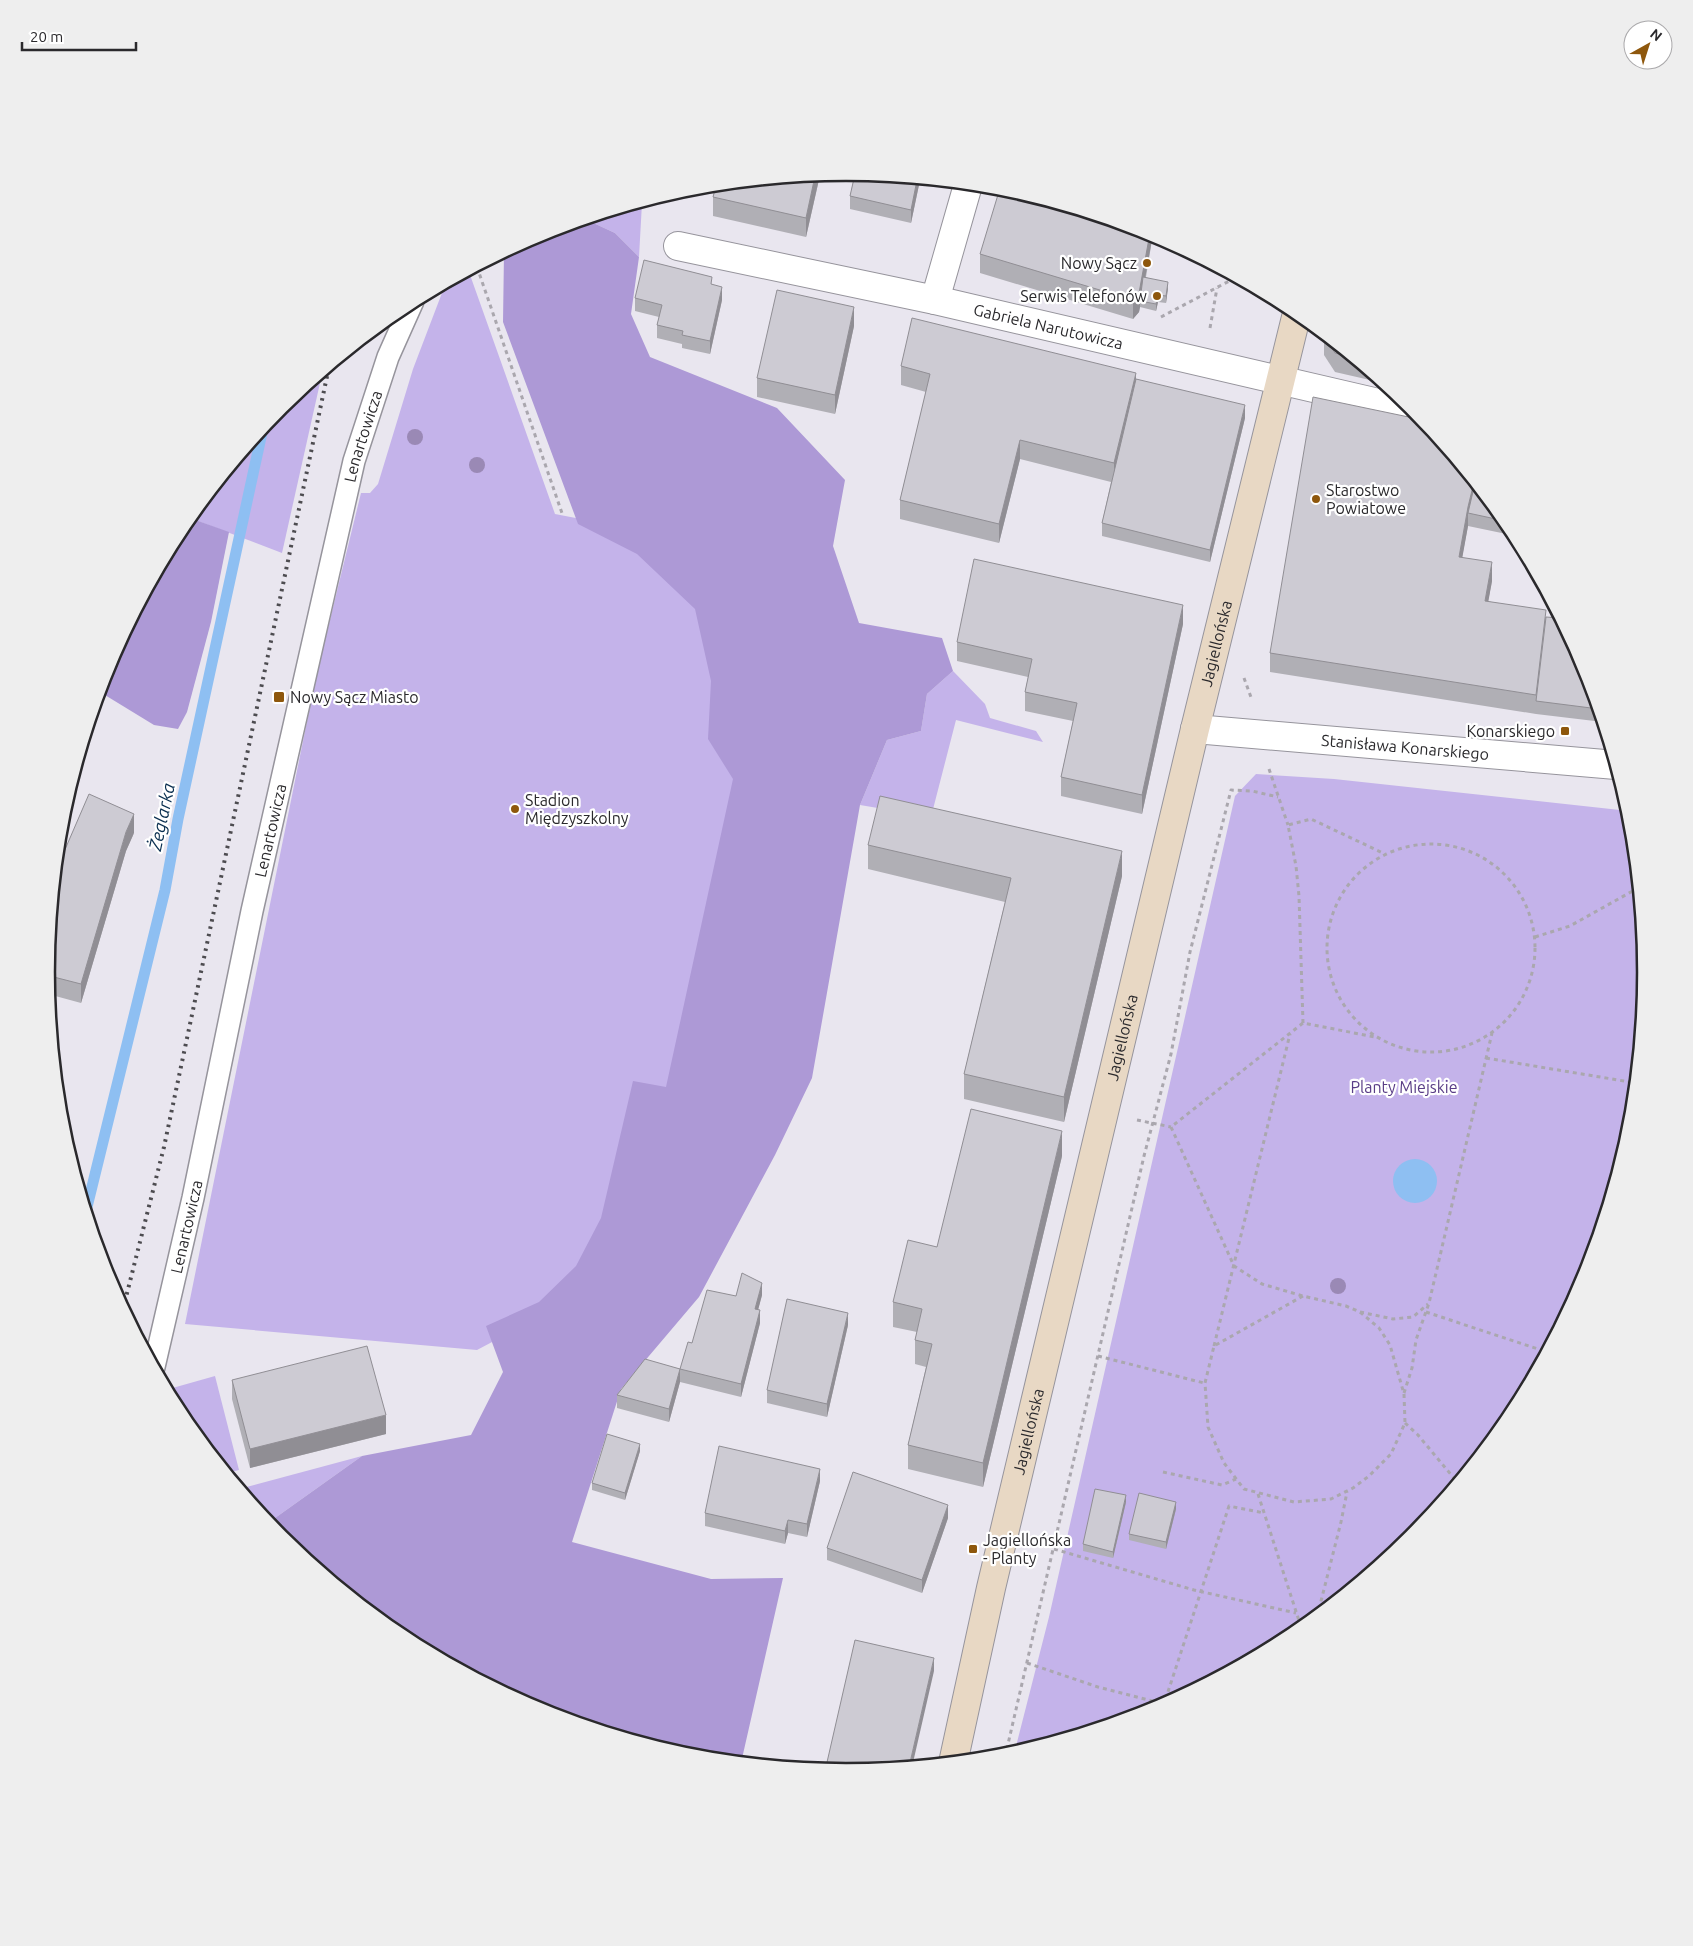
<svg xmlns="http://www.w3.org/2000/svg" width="1693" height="1946" font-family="Ubuntu,sans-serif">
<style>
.green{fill:#c4b3ea}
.forest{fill:#ad99d6}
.water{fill:#8ebff2}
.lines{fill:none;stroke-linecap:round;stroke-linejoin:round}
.stream{stroke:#8ebff2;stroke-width:11}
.lane-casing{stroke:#96949c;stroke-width:24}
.street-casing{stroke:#96949c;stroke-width:30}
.secondary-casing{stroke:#96949c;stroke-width:30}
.path{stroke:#aaa7ae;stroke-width:3;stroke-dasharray:4 4;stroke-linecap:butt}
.lane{stroke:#fff;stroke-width:21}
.street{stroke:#fff;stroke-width:28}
.secondary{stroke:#e8d8c4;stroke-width:28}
.rail{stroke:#4d4c50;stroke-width:4;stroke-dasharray:2.5 5;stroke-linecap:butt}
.tree{fill:#9a89b5}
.wall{fill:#b0afb5}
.shaded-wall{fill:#908e94}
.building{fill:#cdcbd3;stroke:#908e94}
.poi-dot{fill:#8e570c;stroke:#fff;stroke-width:2}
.labels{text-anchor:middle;stroke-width:4.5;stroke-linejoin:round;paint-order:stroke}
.poi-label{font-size:16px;fill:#2a292c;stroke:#fff;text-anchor:start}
.street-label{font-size:16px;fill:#2a292c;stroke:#fff}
.park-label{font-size:16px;fill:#593d86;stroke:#fff}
.water-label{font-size:18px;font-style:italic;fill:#092e4f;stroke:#fff}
.rim{fill:none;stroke:#2a292c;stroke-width:2.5}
</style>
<rect width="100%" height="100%" fill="#e9e6ef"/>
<g class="green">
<path d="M642,203L639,257L615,233L587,220Z"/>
<path d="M469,272L555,514L638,530L774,652L688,1094L565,1303L477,1350L185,1324L316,677L361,493H370L378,484L413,369L445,285Z"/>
<path d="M322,374L282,553L190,518L281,407Z"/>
<path d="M953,671L985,704L990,718L1036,731L1043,742L956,720L931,817L860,805L887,740L921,731L927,694Z"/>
<path d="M1256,774L1334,779L1629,811L1647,973L1631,1129L1586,1280L1512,1418L1412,1539L1291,1639L1152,1712L1014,1754L1049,1617L1235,796Z"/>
<path d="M215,1376L239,1470L227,1473C214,1458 166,1406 169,1389Z"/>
<path d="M362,1456L268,1523L239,1489Z"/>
</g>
<g class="forest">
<path d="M587,220L615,233L639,257L631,314L650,357L777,408L845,480L833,546L859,623L942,638L953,671L927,694L921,731L887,740L860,805L812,1078L775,1155L699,1297L621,1389L572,1542L711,1579L783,1578L741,1763L690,1758L540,1712L402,1638L280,1539L268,1523L362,1456L471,1435L503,1372L486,1326L539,1302L576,1266L601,1218L633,1081L666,1087L733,779L708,739L711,681L695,609L637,554L578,524L503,322L504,253L541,234Z"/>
<path d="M190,518L229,532L211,622L187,712L178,729L154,725L100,692L107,666L181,528Z"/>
</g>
<circle class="water" cx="1415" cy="1181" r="22"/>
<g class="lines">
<path class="stream" d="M86,1211L165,890L178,819L263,428"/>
<defs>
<g id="lane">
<path id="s1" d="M154,1367L193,1198L252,911L354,461L388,357L413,301"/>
</g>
<g id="street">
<path id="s2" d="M678,246L935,300L1417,412"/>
<path d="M935,300L968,185"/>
<path id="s3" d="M1195,729L1616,765"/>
</g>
<g id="secondary">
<path id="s4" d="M953,1763L991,1588L1195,729L1297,313"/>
</g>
</defs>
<use href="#lane" class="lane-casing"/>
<use href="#street" class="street-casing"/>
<use href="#secondary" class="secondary-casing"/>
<g class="path">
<path d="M477,267L563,516"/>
<path d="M1161,317L1235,278"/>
<path d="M1210,328L1217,288"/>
<path d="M1244,678L1252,700"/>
<path d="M1269,769L1288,825"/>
<circle cx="1431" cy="948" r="104"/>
<path d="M1535,937L1570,926L1638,888"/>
<path d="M1303,1023L1299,896L1296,866L1288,825L1311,819L1385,854"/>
<path d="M1486,1058L1636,1083"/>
<path d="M1629,1081L1634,1105"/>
<path d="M1137,1120L1171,1127"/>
<path d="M1303,1296L1214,1346L1205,1383L1208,1427L1224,1463L1244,1489L1294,1502L1331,1499L1353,1488L1369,1476L1391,1454L1405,1423L1404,1394L1390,1345L1379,1328L1360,1312L1346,1306L1303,1296L1262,1284L1234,1266L1171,1127L1303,1023L1375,1037"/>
<path d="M1360,1312L1393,1319L1413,1317L1428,1304"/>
<path d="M1426,1312L1547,1352"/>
<path d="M1214,1346L1290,1034"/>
<path d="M1098,1356L1204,1383"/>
<path d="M1404,1393L1412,1368L1416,1340L1429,1303L1492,1033"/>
<path d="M1405,1423L1418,1435L1458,1483"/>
<path d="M1163,1472L1222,1485L1236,1479"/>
<path d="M1258,1494L1302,1630"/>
<path d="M1054,1549L1194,1590L1296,1613"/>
<path d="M1317,1617L1341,1522L1347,1492"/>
<path d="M1027,1663L1098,1687L1164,1704L1170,1703"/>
<path d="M1163,1707L1229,1506L1264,1513"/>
<path d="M1005,1757L1144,1156L1171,1054L1190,952L1231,790L1252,791L1278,797"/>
</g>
<use href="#lane" class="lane"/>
<use href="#street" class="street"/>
<use href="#secondary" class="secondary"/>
<path class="rail" d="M123,1309L164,1147L329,367"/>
</g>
<g class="tree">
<circle cx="415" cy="437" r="8"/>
<circle cx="477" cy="465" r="8"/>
<circle cx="1338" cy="1286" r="8"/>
</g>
<g class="wall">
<path d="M847,173L920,180L911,223L850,209V196L854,178L835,174Z"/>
<path d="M820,175L806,237L713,216V197L716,186Z"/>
<path d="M1153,234L1146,277L1168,288L1166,303L1158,302L1156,311L1140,307L1139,312L1133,319L980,273V254Z"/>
<path d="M712,285L722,300L710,354L682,348V344L657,338V325L659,317L635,311V298Z"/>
<path d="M854,326L835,414L757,397V378Z"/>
<path d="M1324,335L1383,383L1335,372L1324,355Z"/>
<path d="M901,366L1136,379L1245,418L1210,562L1102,536V523L1111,482L1020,459L999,543L900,519V500L926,392L901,385Z"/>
<path d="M1423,420L1512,529L1516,536L1468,526L1462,557L1492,581L1488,601L1546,617L1586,667L1603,722L1536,714L1270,672V653Z"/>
<path d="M1183,624L1142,814L1061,796V777L1073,721L1025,711V692L1028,677L957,661V642Z"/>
<path d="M134,833L126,851L81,1003L48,994L46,973Z"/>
<path d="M868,845L1122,876L1064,1122L964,1099V1074L1005,902L868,869Z"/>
<path d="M1062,1156L983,1487L908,1469V1445L926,1367L915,1364V1340L917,1332L893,1327V1302L937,1247Z"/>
<path d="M762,1295L758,1309L760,1323L741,1397L680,1382L669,1422L617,1408V1395L680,1369L692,1343L736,1296Z"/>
<path d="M848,1325L827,1417L767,1403V1390Z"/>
<path d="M232,1380L386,1434L250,1468L232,1399Z"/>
<path d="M640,1451L625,1500L592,1490V1483Z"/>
<path d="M820,1481L807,1537L788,1533L785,1544L705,1526V1513Z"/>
<path d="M1126,1502L1113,1558L1083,1551V1544Z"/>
<path d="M1176,1509L1166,1549L1129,1540V1534Z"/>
<path d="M948,1518L922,1593L827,1560V1548Z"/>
</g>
<g class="shaded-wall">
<path d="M820,175L806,237V218L815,176Z"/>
<path d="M917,180H920L911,223V210Z"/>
<path d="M1150,233L1153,234L1141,301H1140V307L1139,312L1133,319V300Z"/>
<path d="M1168,282V288L1166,303V296Z"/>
<path d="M722,287V300L710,354V341Z"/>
<path d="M1158,295V302L1156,311V304Z"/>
<path d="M854,307V326L835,414V395Z"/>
<path d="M1136,373V392L1114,482V463Z"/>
<path d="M1245,405V418L1210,562V550Z"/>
<path d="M1020,440V459L999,543V524Z"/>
<path d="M1474,482L1477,486L1468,513V526L1459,576V557L1468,507Z"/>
<path d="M1492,562V581L1485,620V601Z"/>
<path d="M1183,605V624L1142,814V795Z"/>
<path d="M134,814V833L126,851L81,1003V984L126,832Z"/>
<path d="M1122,851V876L1064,1122V1097Z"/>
<path d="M1062,1131V1156L983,1487V1463Z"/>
<path d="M762,1283V1295L755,1322V1309Z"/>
<path d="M760,1310V1323L741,1397V1384Z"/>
<path d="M848,1313V1325L827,1417V1404Z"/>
<path d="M680,1369V1382L669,1422V1409Z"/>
<path d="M386,1415V1434L250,1468V1449Z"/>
<path d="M640,1444V1451L625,1500V1493Z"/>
<path d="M820,1469V1481L807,1537V1524Z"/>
<path d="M1126,1495V1502L1113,1558V1552Z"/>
<path d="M1176,1502V1509L1166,1549V1542Z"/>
<path d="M948,1505V1518L922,1593V1580Z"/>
<path d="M788,1520V1533L785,1544V1531Z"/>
<path d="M934,1658V1671L912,1767H909Z"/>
</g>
<g class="building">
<path d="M855,174L917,180L911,210L850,196Z"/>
<path d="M815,176L806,218L713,197L716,186Z"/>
<path d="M1000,188L1150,233L1139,293L1133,300L980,254Z"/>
<path d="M644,260L712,277L711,284L722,287L710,341L682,335L683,331L657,325L662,305L635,298Z"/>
<path d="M1143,277L1168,282L1166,296L1158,295L1156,304L1140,301Z"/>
<path d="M777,290L854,307L835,395L757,378Z"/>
<path d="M912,318L1136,373L1114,463L1020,440L999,524L900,500L930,374L901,366Z"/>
<path d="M1324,335L1351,357L1335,353L1324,336Z"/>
<path d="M1136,379L1245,405L1210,550L1102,523Z"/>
<path d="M1313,397L1423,420L1474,482L1468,507L1459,557L1492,562L1485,601L1546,610L1536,695L1270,653Z"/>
<path d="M1475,483L1505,521L1468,513Z"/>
<path d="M974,559L1183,605L1142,795L1061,777L1077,703L1025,692L1032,659L957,642Z"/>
<path d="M1546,617L1560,618L1586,667L1599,709L1536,701Z"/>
<path d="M89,794L134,814L126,832L81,984L46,975V973L57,868Z"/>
<path d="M880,796L1122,851L1064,1097L964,1074L1011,878L868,845Z"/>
<path d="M971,1109L1062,1131L983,1463L908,1445L932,1344L915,1340L922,1309L893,1302L908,1240L937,1247Z"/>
<path d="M742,1273L762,1283L755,1309L760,1310L741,1384L680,1369L669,1409L617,1395L645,1359L680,1369L688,1342L692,1343L707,1290L736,1296Z"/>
<path d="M787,1299L848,1313L827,1404L767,1390Z"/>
<path d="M367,1346L386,1415L250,1449L232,1380Z"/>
<path d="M607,1434L640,1444L625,1493L592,1483Z"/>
<path d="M719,1446L820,1469L807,1524L788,1520L785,1531L705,1513Z"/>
<path d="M853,1472L948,1505L922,1580L827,1548Z"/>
<path d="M1095,1489L1126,1495L1113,1552L1083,1544Z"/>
<path d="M1139,1493L1176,1502L1166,1542L1129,1534Z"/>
<path d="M855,1640L934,1658L909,1767L846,1773L825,1771Z"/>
</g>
<g class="poi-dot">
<circle cx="1147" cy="263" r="5"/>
<circle cx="1157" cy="296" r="5"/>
<circle cx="1316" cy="499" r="5"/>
<rect x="273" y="691" width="12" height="12" rx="2.5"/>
<rect x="1560" y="726" width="10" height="10" rx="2.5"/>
<circle cx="515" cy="809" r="5"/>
<rect x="968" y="1544" width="10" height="10" rx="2.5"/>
</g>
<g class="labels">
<g class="poi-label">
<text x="1137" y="269" text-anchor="end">Nowy Sącz</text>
<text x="1147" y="302" text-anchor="end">Serwis Telefonów</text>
<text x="1326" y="496">Starostwo<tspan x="1326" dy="18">Powiatowe</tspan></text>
<text x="290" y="703">Nowy Sącz Miasto</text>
<text x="1555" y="737" text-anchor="end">Konarskiego</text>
<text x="525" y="806">Stadion<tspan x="525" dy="18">Międzyszkolny</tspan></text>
<text x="983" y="1546">Jagiellońska<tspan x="983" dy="18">- Planty</tspan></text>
</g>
<g class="street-label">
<text dy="6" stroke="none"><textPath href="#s2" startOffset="379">Gabriela Narutowicza</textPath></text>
<text dy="6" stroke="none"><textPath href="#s1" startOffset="954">Lenartowicza</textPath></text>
<text dy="6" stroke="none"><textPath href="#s4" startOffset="1150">Jagiellońska</textPath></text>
<text dy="6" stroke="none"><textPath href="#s3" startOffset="211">Stanisława Konarskiego</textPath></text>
<text dy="6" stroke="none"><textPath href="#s1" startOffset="549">Lenartowicza</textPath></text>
<text dy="6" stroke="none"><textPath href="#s4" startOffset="745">Jagiellońska</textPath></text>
<text dy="6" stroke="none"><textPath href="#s1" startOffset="144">Lenartowicza</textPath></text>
<text dy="6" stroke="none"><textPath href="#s4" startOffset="340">Jagiellońska</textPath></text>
</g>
<g class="park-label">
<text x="1404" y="1093">Planty Miejskie</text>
</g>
<g class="water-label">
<text transform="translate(162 817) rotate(-78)" y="6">Żeglarka</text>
</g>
</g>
<path d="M0 0H1693V1946H0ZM55 972a791 791 0 1 1 1582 0a791 791 0 1 1-1582 0Z" fill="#eee" fill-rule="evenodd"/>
<path class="rim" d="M55 972a791 791 0 1 1 1582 0a791 791 0 1 1-1582 0Z"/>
<g transform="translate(1648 45) rotate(39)"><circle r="24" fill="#ffffff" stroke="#aaa9ab"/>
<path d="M0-4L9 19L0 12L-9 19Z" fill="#8e570c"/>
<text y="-8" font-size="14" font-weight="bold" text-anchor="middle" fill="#2a292c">N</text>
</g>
<path d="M22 42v8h114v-8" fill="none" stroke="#2a292c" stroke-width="2.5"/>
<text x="30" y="42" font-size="15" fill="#2a292c" stroke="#ffffff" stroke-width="4" paint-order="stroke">20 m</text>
</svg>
